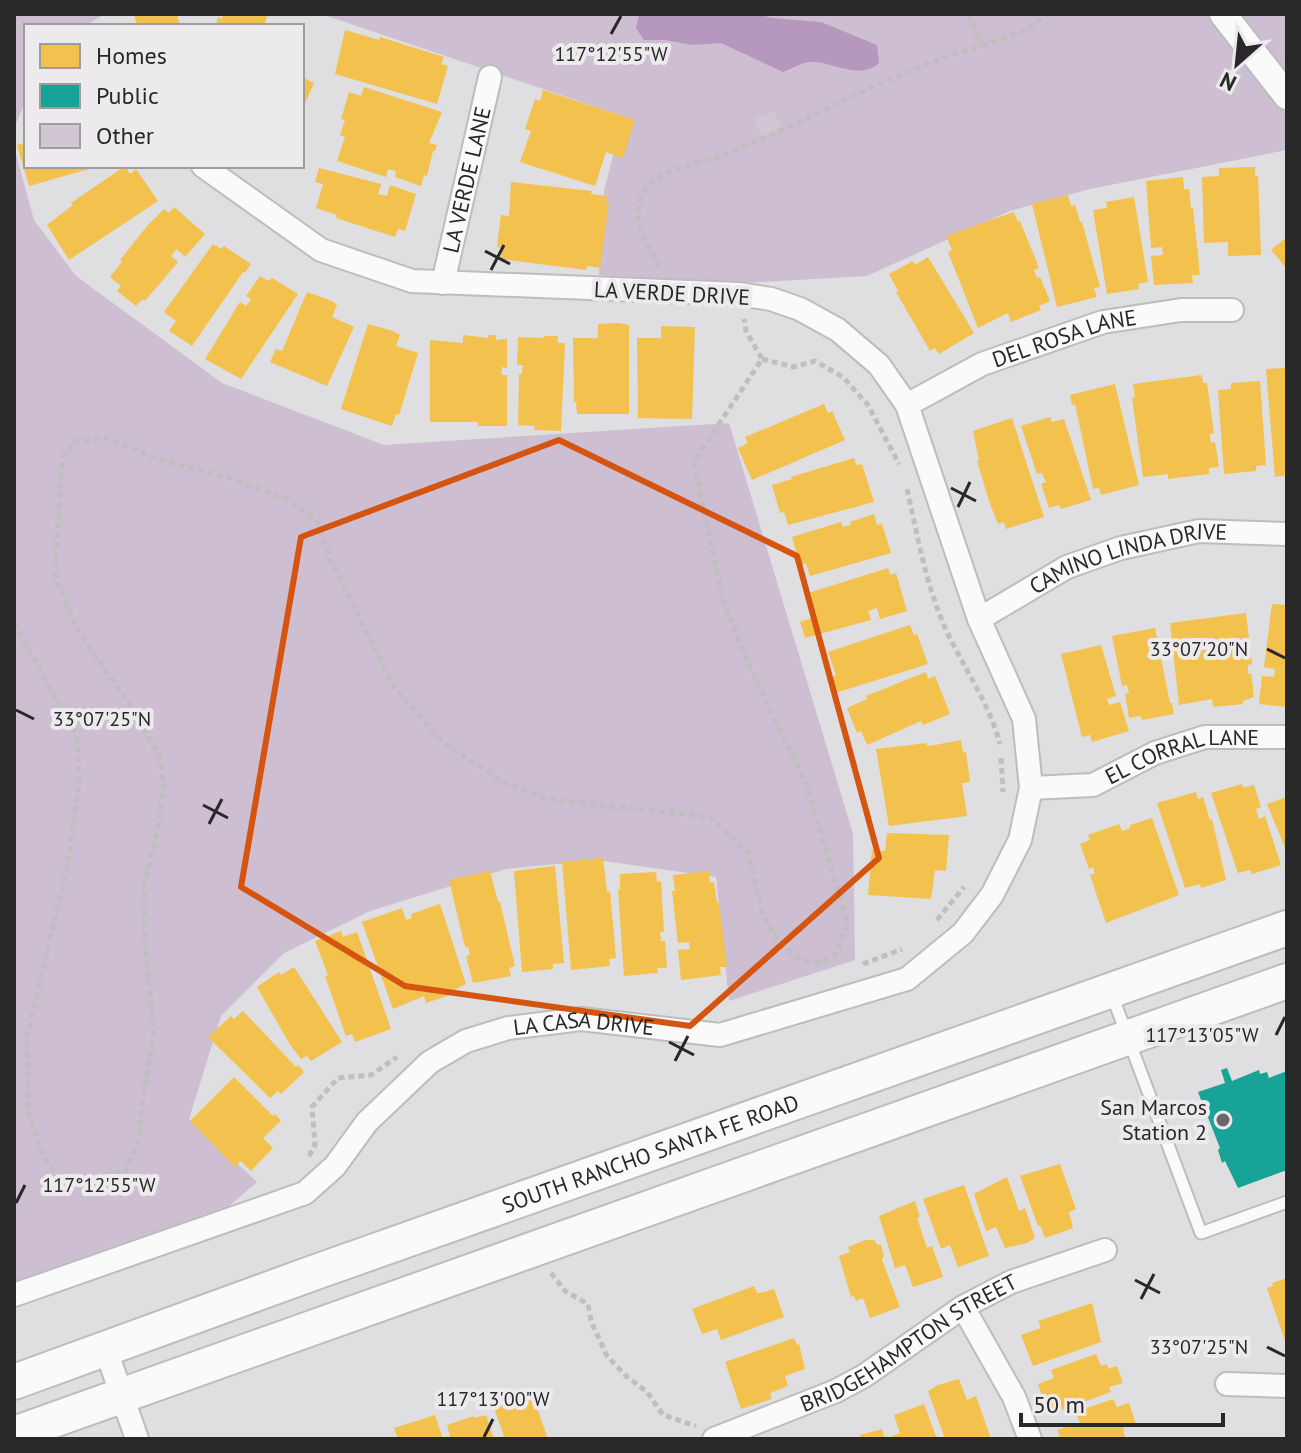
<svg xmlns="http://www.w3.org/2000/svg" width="1301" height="1453" font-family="'PT Sans',sans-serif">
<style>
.green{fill:#cdbed2}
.water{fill:#b697be}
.homes{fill:#f2c14e}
.public{fill:#17a398}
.building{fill:#d0c7d3}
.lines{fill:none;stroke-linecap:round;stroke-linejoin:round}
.service-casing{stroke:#bdbcbe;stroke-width:15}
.minor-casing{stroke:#bdbcbe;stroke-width:26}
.tertiary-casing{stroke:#bdbcbe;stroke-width:30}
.primary-casing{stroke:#bdbcbe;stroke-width:38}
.path{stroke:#c0bfc0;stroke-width:5;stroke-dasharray:6 4;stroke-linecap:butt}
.service{stroke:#fafafa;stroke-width:11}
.minor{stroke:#fafafa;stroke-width:22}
.tertiary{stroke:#fafafa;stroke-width:26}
.primary{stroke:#fafafa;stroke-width:34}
.marked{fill:none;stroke:#d5540f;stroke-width:6;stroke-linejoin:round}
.ticks{fill:none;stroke:#292829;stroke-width:3}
.poi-dot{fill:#696869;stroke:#edeaee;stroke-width:3}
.labels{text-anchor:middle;stroke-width:8;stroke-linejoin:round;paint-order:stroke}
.street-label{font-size:22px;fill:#292829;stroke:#edeaee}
.poi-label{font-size:22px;fill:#292829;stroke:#edeaee;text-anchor:end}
.ticks-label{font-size:20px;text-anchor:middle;fill:#292829;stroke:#edeaee;stroke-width:8;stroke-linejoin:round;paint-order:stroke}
</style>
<rect width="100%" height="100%" fill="#dfdee0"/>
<g class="green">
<path d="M14,14H105L84,26H26V100L14,128Z"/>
<path d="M321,14H1287V150L1090,189L1010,211L867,276L689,286L599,275L604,191L623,116Z"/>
<path d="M14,147L34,220L76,276L222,383L384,445L729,423L853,834L855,960L729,1001L716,877L597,860L506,869L370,911L284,953L221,1016L189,1119L257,1182L221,1213L14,1285Z"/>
</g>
<path class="water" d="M639,14H757L772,18L821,22L877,45L879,63C860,80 835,63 814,62C803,61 793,68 783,72L721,43L692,45L665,40H644L636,28Z"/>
<g class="homes">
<path d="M134,14H177L180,26H137Z"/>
<path d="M223,14H268L264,26H216L218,17L222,19Z"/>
<path d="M345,30L379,40L380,37L444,57L441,64L448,66L437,104L335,74Z"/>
<path d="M302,77L314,83L302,110Z"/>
<path d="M364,87L442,112L429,143L437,145L435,151H433L427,176L424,175L421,186L395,177L396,171L388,169L386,177L337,161L345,137L340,135L345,120L341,119L349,92L361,96Z"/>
<path d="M543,90L635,120L623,158L606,152L595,186L520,162L531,131L525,129L535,99L540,101Z"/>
<path d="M26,143V166L96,167L29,186L17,145Z"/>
<path d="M125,166L130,174L136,169L158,201L69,260L47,225L73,205L71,203Z"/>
<path d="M1255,167V176H1258L1261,255L1228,256V242L1204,243L1202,177L1219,176V168Z"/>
<path d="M319,168L381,184L378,194L387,196L390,185L416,194L405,231L398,229L395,237L336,218L337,215L316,208L323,184L315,182Z"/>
<path d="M1183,177L1184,189H1189L1191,208H1193L1200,275H1192L1193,283L1154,285L1151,256L1163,255L1162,247L1151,248L1146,181Z"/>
<path d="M511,182L592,191L591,194L607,196L606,203H609L600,268L587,266L586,270L501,259L502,248L497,247L501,215L509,216Z"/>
<path d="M1068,195L1071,206L1075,205L1080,222H1082L1100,287L1094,288L1097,297L1057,307L1032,204Z"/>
<path d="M1134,197L1148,282L1138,284L1139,289L1107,294L1093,210L1107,208L1106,202Z"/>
<path d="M174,207L205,234L185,257L177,249L171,256L178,262L145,301L143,299L136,306L117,291L121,286L110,277L122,262L120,260L148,225L164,209L169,213Z"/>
<path d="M1014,212L1018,222L1020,221L1039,268L1034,270L1037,278L1040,277L1050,301L1039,306L1041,310L1011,322L1008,313L978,328L948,252L952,250L946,236Z"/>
<path d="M1287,237V269L1271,250Z"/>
<path d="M213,244L221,249L224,246L251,264L245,273L243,272L192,346L169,331L176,321L164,312Z"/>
<path d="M928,257L974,333L939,354L935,348L930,351L896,292L898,291L889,274L913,261L915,265Z"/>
<path d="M260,276L269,281L272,278L298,294L241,379L205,359L240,302L246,306L251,299L246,296Z"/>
<path d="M307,292L332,301L337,305L332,317L354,327L327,386L270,362L276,349L282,351Z"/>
<path d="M618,323L629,325V414H577L576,402H574L573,338H598V324Z"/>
<path d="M368,324L393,331L400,335L396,346L418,353L399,415L396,414L392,426L341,409Z"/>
<path d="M661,326L695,327L692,419L638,418L637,338H661Z"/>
<path d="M463,335L488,338L489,335H496V340L507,339V368L502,367V375H507V426H478V422H430V340L463,343Z"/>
<path d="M544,336H558V343H565L561,431L534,430L535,426L518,425L519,374H522L523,365H517L518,337L544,338Z"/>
<path d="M1285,368L1287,475L1275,477L1266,369Z"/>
<path d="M1202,375L1203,383H1207L1214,433L1210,434L1211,443L1215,442L1219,467L1209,468V474L1168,479V474L1143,477L1132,398L1135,397L1133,384Z"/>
<path d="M1260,381L1266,465L1256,466V471L1224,474L1218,390L1231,389V383Z"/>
<path d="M1115,384L1139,485L1101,495L1099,488L1093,489L1075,404L1072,405L1070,395Z"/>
<path d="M824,404L828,413L832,411L845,440L752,480L738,448L748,443L745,437Z"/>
<path d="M1050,417L1052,422L1064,419L1091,500L1061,509L1059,505L1049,508L1041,484L1046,482L1042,473L1037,474L1021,426Z"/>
<path d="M1012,418L1044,517L1006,529L1004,522L998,524L990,504L977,461L979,460L973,431Z"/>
<path d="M854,458L856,465L862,464L874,502L788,525L784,512L780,513L772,485L792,479L791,477Z"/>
<path d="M874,514L877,525L882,524L891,553L810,576L806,563L800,565L792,537L841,522L843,527L851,525L850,522Z"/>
<path d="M888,568L890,575L896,573L907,611L880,619L877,608L868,611L871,620L805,638L800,622L812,618L805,594Z"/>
<path d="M1272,604L1287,605V707L1259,704L1262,676L1274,677L1275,669L1264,667Z"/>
<path d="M1246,613L1252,664L1248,665V674L1251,673L1254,697L1243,701V704L1213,707L1212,699L1179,705L1170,623Z"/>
<path d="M910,625L914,635L917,634L928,664L832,694L827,678L836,675L828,652Z"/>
<path d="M1155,628L1170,703H1172L1174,714L1142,720L1141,716L1129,718L1125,694L1129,693L1127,685L1122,686L1112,636Z"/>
<path d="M1101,645L1116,696L1107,699L1109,705L1120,702L1129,731L1092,742L1090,735L1082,737L1061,654Z"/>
<path d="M926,672L928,679L935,676L950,714L923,725L921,721L867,745L861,731L857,733L847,708L867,699L866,696Z"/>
<path d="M961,740L963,752H966L970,782L962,783L967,816L889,826L876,749L927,743V746L935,745Z"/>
<path d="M1242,784L1243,788L1254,785L1261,807L1256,809L1259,819L1265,816L1281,865L1252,874L1250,870L1238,873L1211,793Z"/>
<path d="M1196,792L1198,799L1203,797L1210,820L1212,819L1226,880L1201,888L1200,884L1185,888L1157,803Z"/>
<path d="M1287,797V852L1267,804Z"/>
<path d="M1152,818L1179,895L1106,923L1090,875L1095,873L1093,867L1089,869L1080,844L1090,840L1088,835L1119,824L1122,831L1130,828V825Z"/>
<path d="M887,833L949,835L946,871L935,870L931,899L868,895L872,850L885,851Z"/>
<path d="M603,858L607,892L610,891L616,958L609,959L610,966L571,970L562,862Z"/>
<path d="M555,866L564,963L553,964V969L522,972L514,871Z"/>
<path d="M490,871L498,902H500L515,966L509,968L511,976L473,983L466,956L470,955L468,947H465L449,880Z"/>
<path d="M709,871L710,882H714L717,903H719L727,967H720L721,975L681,980L678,950L690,949L689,942L678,943L672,891H675L673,875Z"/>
<path d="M656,872L657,882L661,881L664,932H660L661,941H665L667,968H657L658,973L624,976L618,890L620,889V874Z"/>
<path d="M440,904L466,984L454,990L456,993L426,1003L424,996L393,1009L362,922L402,908L406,920L412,918L411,914Z"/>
<path d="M341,931L343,937L357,932L391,1029L355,1042L352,1034L346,1036L325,976L328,975L315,941Z"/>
<path d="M294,967L342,1042L311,1061L307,1056L301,1059L289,1043L257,987L279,972L281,975Z"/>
<path d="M243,1011L296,1067L298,1065L304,1072L281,1094L278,1091L270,1098L208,1037L231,1016L234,1019Z"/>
<path d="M234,1077L273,1116L275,1114L281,1121L263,1138L273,1148L251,1171L241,1161L235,1167L190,1121Z"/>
<path d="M1060,1164L1076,1209L1069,1212L1073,1228L1045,1238L1040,1225L1038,1226L1020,1176Z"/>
<path d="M1007,1177L1019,1211L1025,1208L1035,1238L1027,1243L1005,1248L996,1227L986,1231L974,1194Z"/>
<path d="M964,1185L989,1256L958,1267L950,1245L941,1249L923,1199Z"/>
<path d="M915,1201L920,1217L917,1218L927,1248L932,1246L943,1277L913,1287L905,1265L895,1268L879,1216Z"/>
<path d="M866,1240H875L876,1244L881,1245L884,1256L882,1260L900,1307L870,1318L863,1298L856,1301L854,1296L851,1297L839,1256L850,1252L848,1247Z"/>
<path d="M1287,1278V1344H1286L1267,1288L1273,1286L1272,1283Z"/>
<path d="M754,1286L757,1293H760L774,1289L784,1317L721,1340L717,1329L702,1334L692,1309Z"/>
<path d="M1092,1303L1101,1342L1033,1366L1021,1335L1041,1328L1038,1321Z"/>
<path d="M794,1338L797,1345L799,1344L805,1369L785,1376L788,1386L770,1393L772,1399L741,1409L725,1362Z"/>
<path d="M1096,1354L1101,1366L1107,1364L1108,1369L1117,1366L1123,1383L1109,1387L1111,1392L1062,1410L1061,1407L1048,1412L1038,1384L1054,1378L1051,1370Z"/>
<path d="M959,1379L967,1400L976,1396L991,1439H945L928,1391L938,1385Z"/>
<path d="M518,1393L519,1398L532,1394L548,1439H505L493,1405Z"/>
<path d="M1113,1399L1117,1407L1129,1403L1136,1424L1123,1428L1125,1437L1119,1439H1061L1057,1430L1080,1423L1076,1412Z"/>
<path d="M924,1404L937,1439H893L892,1436L900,1433L894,1415Z"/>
<path d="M435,1415L443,1439H398L394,1428Z"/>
<path d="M486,1415L494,1439H451L447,1425L474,1416L475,1418Z"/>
<path d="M882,1429L885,1439H861L860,1435Z"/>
</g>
<path class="public" d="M1227,1068L1232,1081L1259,1070L1260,1074L1267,1072L1269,1078L1287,1071V1170L1238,1188L1225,1161L1222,1163L1218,1150L1220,1148L1198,1092L1225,1083L1221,1070Z"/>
<path class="building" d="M774,111L781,128L761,136L754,119Z"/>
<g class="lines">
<defs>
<path id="service" d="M1112,995L1201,1233L1287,1202"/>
<g id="minor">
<path id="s1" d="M443,283L490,77"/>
<path id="s2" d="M907,405L982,364L1103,322L1181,310H1232"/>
<path id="s3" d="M979,619L1067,567L1121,548L1199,531L1287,534"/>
<path id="s4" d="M1031,788L1093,785L1155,753L1205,737H1287"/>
<path id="s5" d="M14,1295L305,1193L335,1166L367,1122L430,1062L466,1041L508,1028L581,1019L720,1035L907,979L963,933L992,895L1020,840L1031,788L1024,719L979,619L907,405L879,365L838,330L800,309L771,299L738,294L412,281L321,250L203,166"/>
<path d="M963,1307L1014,1397L1030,1439"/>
<path d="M106,1350L137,1439"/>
<path d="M1227,1384L1287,1386"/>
<path id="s6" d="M714,1439L836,1391L864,1376L963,1307L1011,1282L1105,1250"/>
</g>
<path id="tertiary" d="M1223,14L1287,96"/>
<g id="primary">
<path id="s7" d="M14,1382L313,1273L1287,928"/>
<path d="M14,1434L1287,981"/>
</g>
</defs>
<use href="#service" class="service-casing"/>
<use href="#minor" class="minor-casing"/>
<use href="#tertiary" class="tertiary-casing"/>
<use href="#primary" class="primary-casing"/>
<g class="path">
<path d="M982,46L1021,32L1049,14"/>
<path d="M659,267C648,246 629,217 643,193C660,167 697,165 724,155C811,121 892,70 982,46L969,15L971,14"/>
<path d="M762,359L794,367L815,361L843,377L868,405L899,464"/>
<path d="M907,489C918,538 926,586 947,632C965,670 989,703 1000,744"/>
<path d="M14,623L77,737L79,782L68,863L27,1036L28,1112L44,1157L55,1173L80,1183L125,1171L139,1139L142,1102L154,1034L145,943L144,885L158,827L164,784L159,756L130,705L76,628L55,575L62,458L75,442L108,438L160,460L230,478L287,499L316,520L329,556L394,687L444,744L505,783L548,799L710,817L748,853L763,914L781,945L797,957L819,963L836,954L848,924L805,781L753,674L723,601L694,462L762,359L746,331L744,319"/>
<path d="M1001,758L1003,792"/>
<path d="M937,920L964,887"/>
<path d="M863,964L902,949"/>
<path d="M309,1156L315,1145L312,1107L338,1078L371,1075L397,1057"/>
<path d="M551,1273L565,1291L588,1304L591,1321L607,1356L626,1376L647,1392L663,1415L696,1426"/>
</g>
<use href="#service" class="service"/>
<use href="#minor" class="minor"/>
<use href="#tertiary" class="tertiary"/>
<use href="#primary" class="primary"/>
</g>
<path class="marked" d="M559,440L797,556L879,858L690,1026L405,986L241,887L301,537Z"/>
<path class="ticks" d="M611,34L621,16M485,251L510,264M491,270L504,245M951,488L976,501M958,507L970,482M1267,649L1285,658M16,710L34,719M203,805L228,818M209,824L222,799M1276,1035L1285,1017M669,1042L694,1055M675,1061L688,1036M16,1203L25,1185M1135,1280L1160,1293M1141,1299L1154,1274M1267,1347L1285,1356M484,1437L493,1419"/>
<circle class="poi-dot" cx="1223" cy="1120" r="8"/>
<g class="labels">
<g class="street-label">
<text dy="8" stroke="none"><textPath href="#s1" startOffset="106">LA VERDE LANE</textPath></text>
<text transform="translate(672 293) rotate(3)" y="8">LA VERDE DRIVE</text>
<text dy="8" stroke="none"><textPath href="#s2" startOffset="172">DEL ROSA LANE</textPath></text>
<text dy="8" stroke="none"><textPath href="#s3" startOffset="164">CAMINO LINDA DRIVE</textPath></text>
<text dy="8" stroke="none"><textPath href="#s4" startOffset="158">EL CORRAL LANE</textPath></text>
<text dy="8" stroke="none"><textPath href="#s5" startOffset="652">LA CASA DRIVE</textPath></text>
<text dy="8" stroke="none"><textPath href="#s7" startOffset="676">SOUTH RANCHO SANTA FE ROAD</textPath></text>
<text dy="8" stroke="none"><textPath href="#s6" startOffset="218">BRIDGEHAMPTON STREET</textPath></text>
</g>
<g class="poi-label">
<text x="1207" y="1115">San Marcos<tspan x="1207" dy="25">Station 2</tspan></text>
</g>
</g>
<g class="ticks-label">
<text x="611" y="61">117°12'55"W</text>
<text x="1199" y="656">33°07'20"N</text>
<text x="102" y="726">33°07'25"N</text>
<text x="1202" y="1042">117°13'05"W</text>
<text x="99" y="1192">117°12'55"W</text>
<text x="1199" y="1354">33°07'25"N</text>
<text x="493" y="1406">117°13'00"W</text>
</g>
<rect width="1301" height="1453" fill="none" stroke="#292829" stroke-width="32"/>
<rect x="24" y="24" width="280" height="144" fill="#edeaee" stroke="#9f9c9f" stroke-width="2"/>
<rect x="40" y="44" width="40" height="24" fill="#f2c14e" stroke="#9f9c9f" stroke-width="2"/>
<text x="96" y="64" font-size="24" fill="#292829">Homes</text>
<rect x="40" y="84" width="40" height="24" fill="#17a398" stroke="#9f9c9f" stroke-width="2"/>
<text x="96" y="104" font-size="24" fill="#292829">Public</text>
<rect x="40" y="124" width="40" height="24" fill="#d0c7d3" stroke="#9f9c9f" stroke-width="2"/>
<text x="96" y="144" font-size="24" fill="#292829">Other</text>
<g transform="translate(1237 64) rotate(207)" stroke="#edeaee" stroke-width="6" paint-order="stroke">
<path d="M0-6L14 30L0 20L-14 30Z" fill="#292829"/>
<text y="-12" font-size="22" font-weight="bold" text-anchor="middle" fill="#292829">N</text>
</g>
<path d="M1021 1413v12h202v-12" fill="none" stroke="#292829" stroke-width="4"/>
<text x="1033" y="1413" font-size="24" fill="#292829" stroke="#edeaee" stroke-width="6" paint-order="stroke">50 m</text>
</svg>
